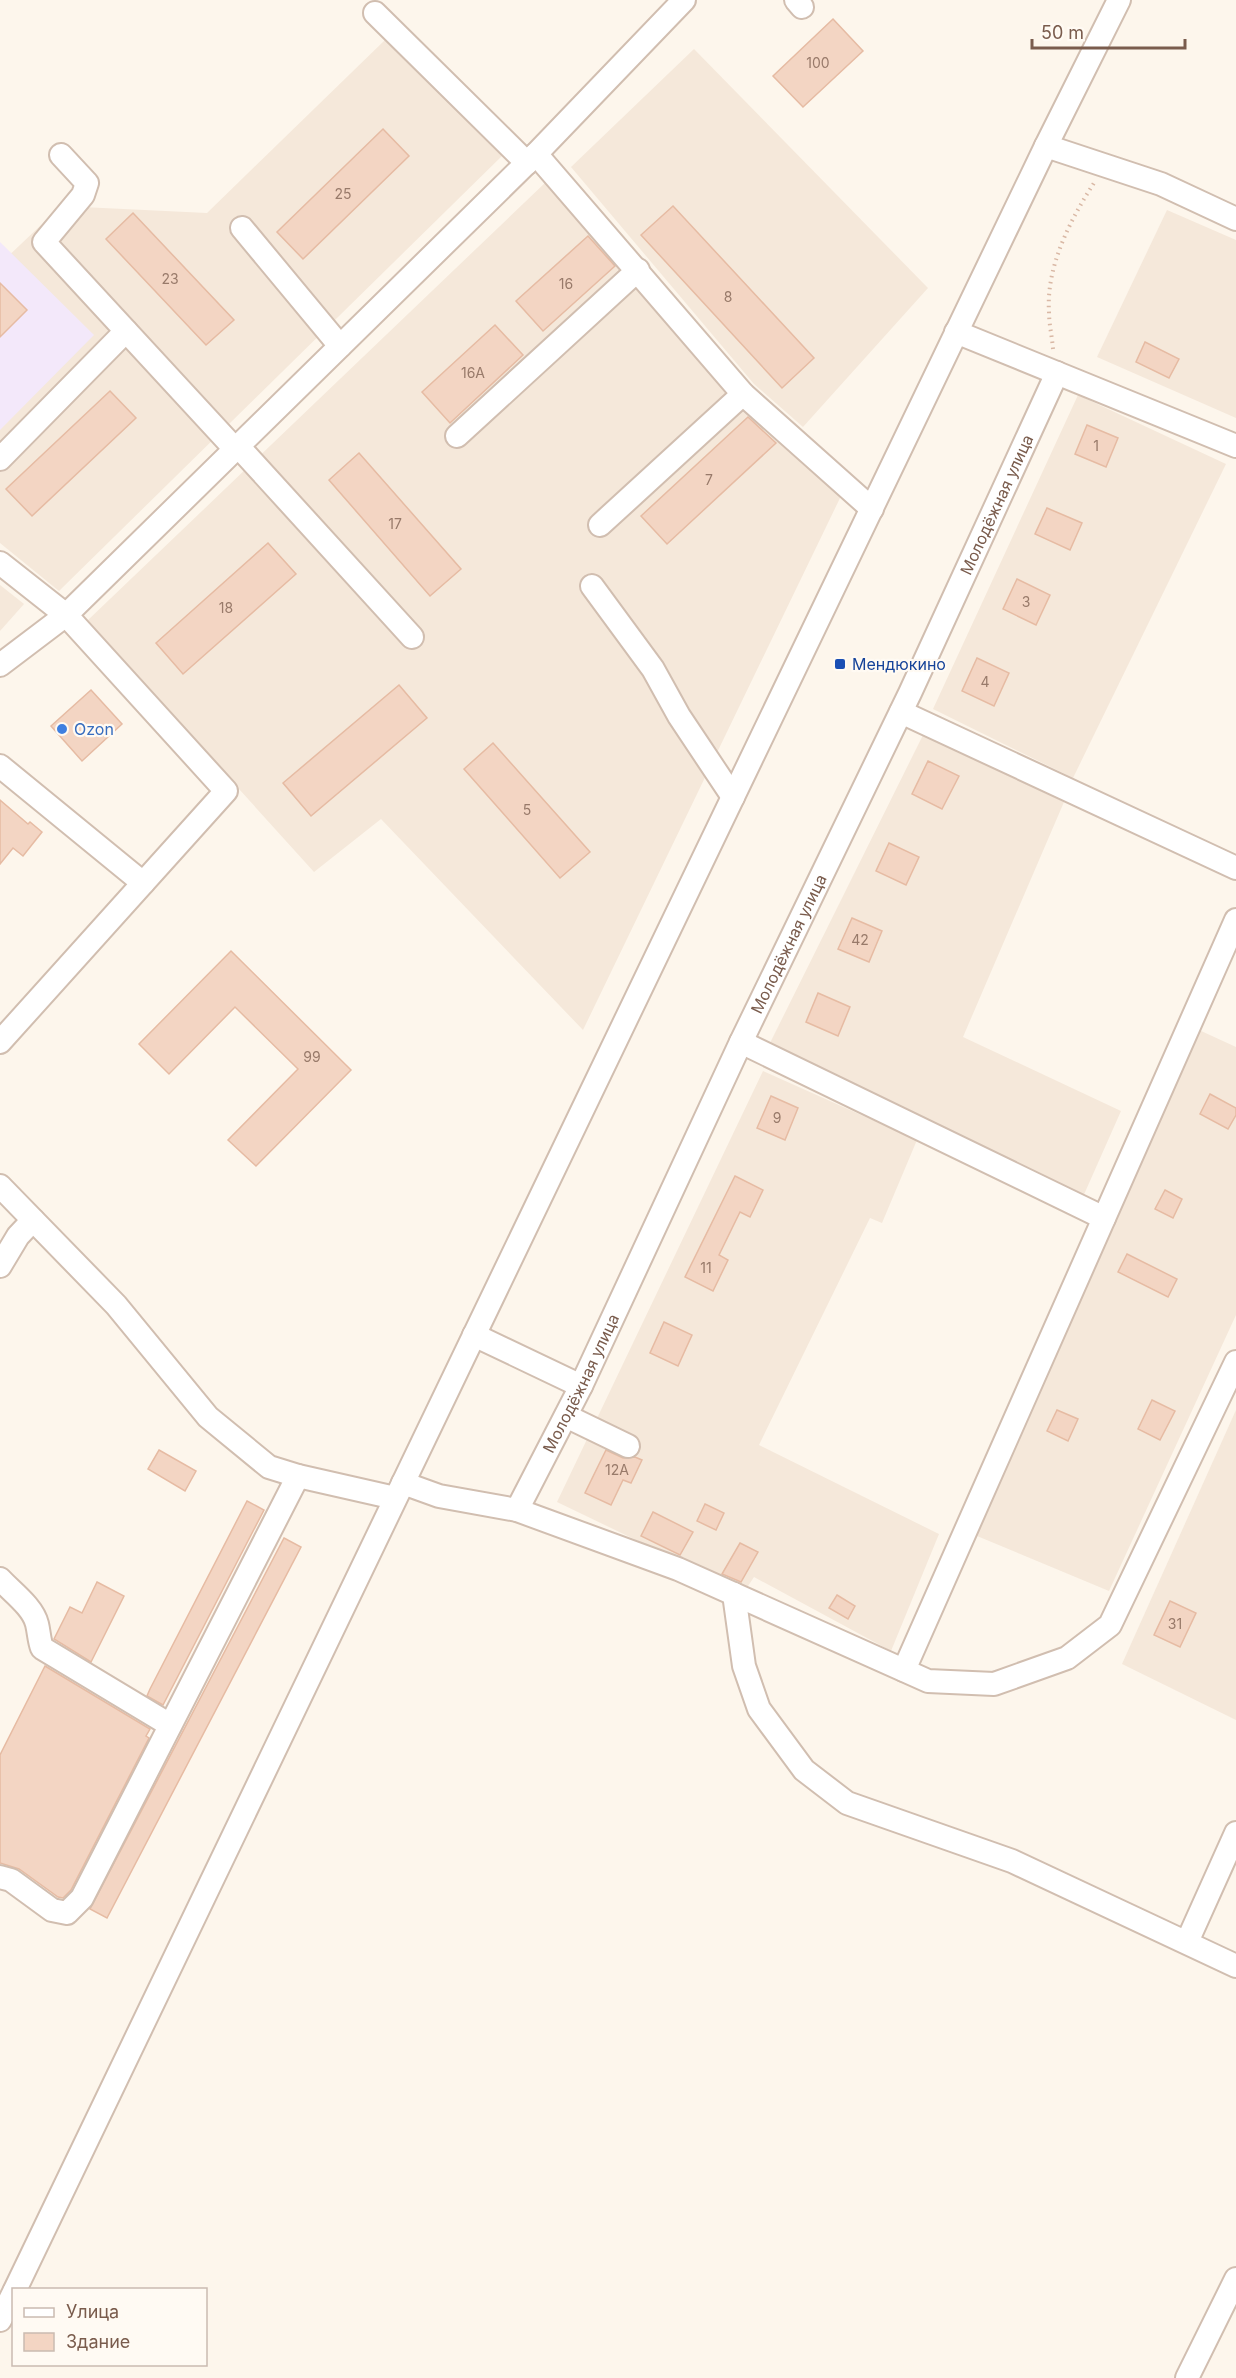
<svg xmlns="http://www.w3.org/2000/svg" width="1236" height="2378" font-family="Inter,sans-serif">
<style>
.residential{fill:#f5e8da}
.education{fill:#f3e8fa}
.building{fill:#f3d5c3;stroke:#e6bba3;stroke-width:1.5}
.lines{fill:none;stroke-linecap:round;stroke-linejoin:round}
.minor-casing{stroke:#d1beb0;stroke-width:26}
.path{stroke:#d9b8a5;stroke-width:4;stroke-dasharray:1.5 4.5;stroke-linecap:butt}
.minor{stroke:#fff;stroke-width:22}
.transit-dot{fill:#1a4fb4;stroke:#fffaf3;stroke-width:2}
.shop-dot{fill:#3f7fe0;stroke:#fffaf3;stroke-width:2}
.labels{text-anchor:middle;stroke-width:4.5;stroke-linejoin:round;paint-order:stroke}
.number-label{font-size:14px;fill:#987a6a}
.street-label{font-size:16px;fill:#7a5c4d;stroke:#fffaf3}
.transit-label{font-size:16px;fill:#164399;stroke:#fffaf3;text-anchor:start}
.shop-label{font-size:16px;fill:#366cbe;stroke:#fffaf3;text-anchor:start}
</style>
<rect width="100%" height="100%" fill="#fdf6ec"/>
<g class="residential">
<path d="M386,39L504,154L59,591L0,543V264L61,206L207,213Z"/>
<path d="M694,49L928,288L803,427L754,384L571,167Z"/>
<path d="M547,181L841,496L583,1030L381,819L314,872L87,621Z"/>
<path d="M1167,210L1236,240V418L1097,357Z"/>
<path d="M1078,395L1226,464L1073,778L933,709Z"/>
<path d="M0,585L24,604L0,631Z"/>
<path d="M923,735L1064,802L963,1037L1121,1111L1082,1199L770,1043Z"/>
<path d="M1199,1030L1236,1047V1315L1109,1591L977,1536Z"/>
<path d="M763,1071L917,1140L882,1223L870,1218L759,1445L939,1534L891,1651L754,1577L744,1592L557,1502Z"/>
<path d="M1236,1410V1720L1122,1664Z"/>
</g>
<path class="education" d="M0,242L94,335L0,430Z"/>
<g class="building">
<path d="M833,19L863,51L803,107L773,76Z"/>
<path d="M383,129L409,156L303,259L277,232Z"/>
<path d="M673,206L814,358L782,388L641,235Z"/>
<path d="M133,213L234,320L206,345L106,239Z"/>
<path d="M588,236L615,266L543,331L516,301Z"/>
<path d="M0,283L27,310L0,337Z"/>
<path d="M495,325L523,355L450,423L422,392Z"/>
<path d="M1145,342L1179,359L1169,378L1136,362Z"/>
<path d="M110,391L136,418L32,516L6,489Z"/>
<path d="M748,417L776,443L667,544L641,516Z"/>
<path d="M1087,425L1118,438L1106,467L1075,454Z"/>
<path d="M359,453L461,569L430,596L329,480Z"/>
<path d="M1047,508L1082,523L1070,550L1035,534Z"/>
<path d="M268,543L296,574L183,674L156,643Z"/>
<path d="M1017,579L1050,595L1036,625L1003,609Z"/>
<path d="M977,658L1009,673L994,706L962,691Z"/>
<path d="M399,685L427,718L311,816L283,783Z"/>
<path d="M91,690L122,724L82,761L51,726Z"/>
<path d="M493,743L590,852L560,878L464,769Z"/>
<path d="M928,761L959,776L942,809L912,794Z"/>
<path d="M0,800L28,824L30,822L42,832L23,856L13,848L0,864Z"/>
<path d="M889,843L919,857L906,885L876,871Z"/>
<path d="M852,918L882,931L869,962L838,949Z"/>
<path d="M231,951L351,1070L256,1166L228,1140L298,1069L235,1007L169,1074L139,1044Z"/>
<path d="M818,993L850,1007L838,1036L806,1022Z"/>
<path d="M1210,1094L1236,1108V1115L1228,1129L1200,1114Z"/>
<path d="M771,1096L798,1108L785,1140L757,1128Z"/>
<path d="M735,1176L763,1190L750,1217L740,1212L719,1255L728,1260L713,1291L685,1277Z"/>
<path d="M1165,1190L1182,1199L1173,1218L1155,1209Z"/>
<path d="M1127,1254L1177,1279L1168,1297L1118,1272Z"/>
<path d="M664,1322L692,1335L678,1366L650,1353Z"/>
<path d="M1152,1400L1175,1411L1160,1440L1138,1429Z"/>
<path d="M1057,1410L1078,1419L1068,1441L1047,1431Z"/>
<path d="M159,1450L196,1471L185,1491L148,1469Z"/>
<path d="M606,1450L623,1458L635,1457L642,1460L631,1483L623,1480L611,1505L585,1493Z"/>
<path d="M247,1501L264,1510L163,1705L147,1696L150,1689Z"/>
<path d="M705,1504L724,1513L716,1530L697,1521Z"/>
<path d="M653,1512L693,1532L680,1555L641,1536Z"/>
<path d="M284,1538L301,1547L107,1918L90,1909Z"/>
<path d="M740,1543L758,1552L741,1582L722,1574Z"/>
<path d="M97,1582L124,1596L91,1662L54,1639L70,1607L82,1613Z"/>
<path d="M837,1595L855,1606L848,1619L829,1608Z"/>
<path d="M1170,1601L1196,1613L1180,1647L1154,1635Z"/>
<path d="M45,1666L150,1729L146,1736L149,1738L71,1890L63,1898L58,1897L19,1869L0,1863V1755Z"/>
</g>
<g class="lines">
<defs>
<g id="minor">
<path d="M796,0L802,7"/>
<path d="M375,13L527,163"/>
<path d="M1046,146L1161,184L1236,219"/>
<path d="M536,154L743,394L872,509"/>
<path d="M61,155L87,183L83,195L44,242L235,449"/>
<path d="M242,228L340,346"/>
<path d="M956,332L1236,446"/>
<path d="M457,436L638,270"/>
<path d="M238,446L412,637"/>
<path d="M0,459L126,331"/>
<path d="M600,525L743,394"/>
<path d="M0,563L66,615L226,791L0,1042"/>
<path d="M592,586L653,669L679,716L733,797"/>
<path d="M0,665L66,615L536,154L684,0"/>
<path d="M901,712L1236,868"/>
<path d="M0,766L143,883"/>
<path d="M741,1042L1104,1218"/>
<path d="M0,1186L116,1305L208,1417L269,1467L298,1476L395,1498"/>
<path d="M0,1266L18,1236L33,1220"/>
<path d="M474,1335L581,1386"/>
<path d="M566,1416L628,1446"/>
<path d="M403,1483L439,1496L517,1510L678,1569L928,1681L994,1684L1067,1658L1110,1625L1236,1362"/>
<path id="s1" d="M517,1510L581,1386L741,1042L910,693L1057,373"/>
<path d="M0,1579C12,1592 33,1607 37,1624C39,1632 39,1640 42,1648L170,1725"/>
<path d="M734,1594L744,1666L759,1709L804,1770L847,1803L1012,1861L1236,1966"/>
<path d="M904,1670L1236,920"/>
<path d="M0,1877L11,1880L52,1910L67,1913L82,1898L298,1476"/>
<path d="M1187,1942L1236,1833"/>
<path d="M15,2290L1046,146L1119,0"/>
<path d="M0,2320L14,2292"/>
<path d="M1187,2378L1236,2279"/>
</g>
</defs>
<use href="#minor" class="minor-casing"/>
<path class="path" d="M1053,349C1052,336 1049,324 1049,312C1046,267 1070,220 1094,183"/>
<use href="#minor" class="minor"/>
</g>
<rect class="transit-dot" x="834" y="658" width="12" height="12" rx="3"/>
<circle class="shop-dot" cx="62" cy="729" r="6"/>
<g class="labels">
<g class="number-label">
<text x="818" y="68">100</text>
<text x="343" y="199">25</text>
<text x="170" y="284">23</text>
<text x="566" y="289">16</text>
<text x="728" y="302">8</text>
<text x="473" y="378">16А</text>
<text x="1096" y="451">1</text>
<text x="709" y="485">7</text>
<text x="395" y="529">17</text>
<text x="1026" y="607">3</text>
<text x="226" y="613">18</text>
<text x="985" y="687">4</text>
<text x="527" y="815">5</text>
<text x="860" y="945">42</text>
<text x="312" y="1062">99</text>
<text x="777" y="1123">9</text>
<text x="706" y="1273">11</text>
<text x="617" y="1475">12А</text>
<text x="1175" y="1629">31</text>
</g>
<g class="street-label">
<text dy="6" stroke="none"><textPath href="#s1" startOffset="1114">Молодёжная улица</textPath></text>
<text dy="6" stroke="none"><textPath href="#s1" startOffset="628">Молодёжная улица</textPath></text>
<text dy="6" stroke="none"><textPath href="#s1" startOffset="142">Молодёжная улица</textPath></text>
</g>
<g class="transit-label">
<text x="852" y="670">Мендюкино</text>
</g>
<g class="shop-label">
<text x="74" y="735">Ozon</text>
</g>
</g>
<rect x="12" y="2288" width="195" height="78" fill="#fffaf3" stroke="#cabbb1" stroke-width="1.5"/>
<rect x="24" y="2308" width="30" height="9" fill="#ffffff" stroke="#cabbb1" stroke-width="1.5"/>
<text x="66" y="2318" font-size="18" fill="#7a5c4d">Улица</text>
<rect x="24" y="2333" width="30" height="18" fill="#f3d5c3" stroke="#cabbb1" stroke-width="1.5"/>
<text x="66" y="2348" font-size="18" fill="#7a5c4d">Здание</text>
<path d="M1032 39v9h153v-9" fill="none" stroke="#7a5c4d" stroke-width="3"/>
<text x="1041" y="39" font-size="18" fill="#7a5c4d" stroke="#fffaf3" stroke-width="4.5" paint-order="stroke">50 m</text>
</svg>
